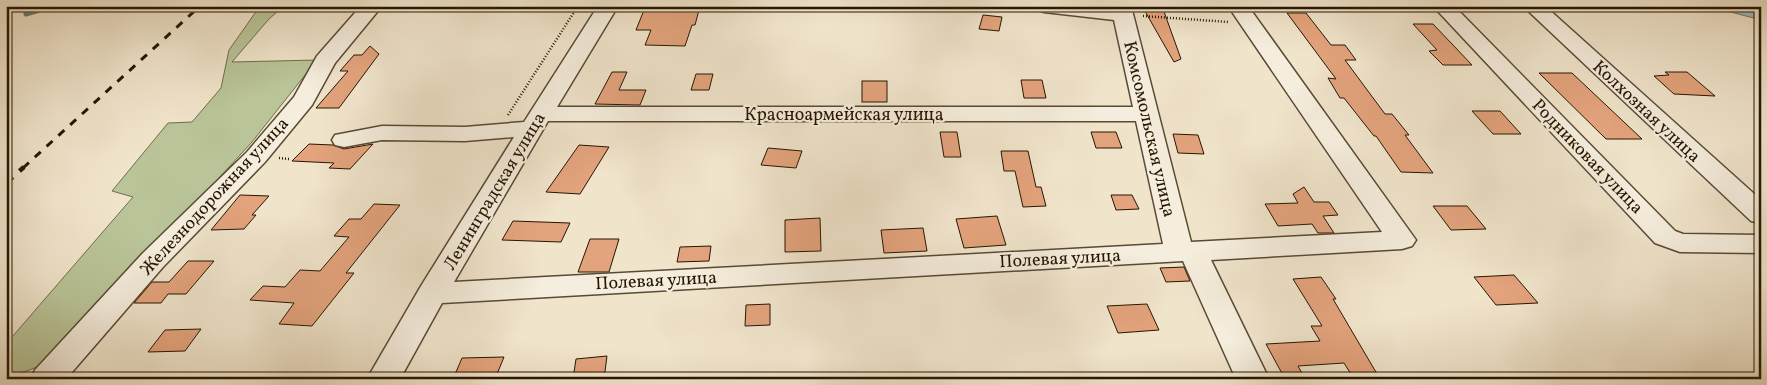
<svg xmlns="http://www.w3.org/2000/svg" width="1767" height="385" font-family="Vollkorn,serif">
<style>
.green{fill:#b9c498;stroke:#706d4d}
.water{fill:#9abeba;stroke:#6c7b70}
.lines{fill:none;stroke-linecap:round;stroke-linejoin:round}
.stream{stroke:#6c7b70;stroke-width:5}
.building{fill:#e3a37c;stroke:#261602}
.minor-casing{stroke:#584a34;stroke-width:3}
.path{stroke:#261602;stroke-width:2.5;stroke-dasharray:1 2;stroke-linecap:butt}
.minor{fill:#f5eddd;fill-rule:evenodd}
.rail-far1{stroke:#261602;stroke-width:3;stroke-dasharray:8 8;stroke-linecap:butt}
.rail{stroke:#261602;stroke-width:4.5;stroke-dasharray:9 9;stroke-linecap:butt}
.labels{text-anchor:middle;stroke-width:4.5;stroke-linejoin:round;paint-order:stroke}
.street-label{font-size:18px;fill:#261602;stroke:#f5eddd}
</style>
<rect width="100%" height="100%" fill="#f0e4cb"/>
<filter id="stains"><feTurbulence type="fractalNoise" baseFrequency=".004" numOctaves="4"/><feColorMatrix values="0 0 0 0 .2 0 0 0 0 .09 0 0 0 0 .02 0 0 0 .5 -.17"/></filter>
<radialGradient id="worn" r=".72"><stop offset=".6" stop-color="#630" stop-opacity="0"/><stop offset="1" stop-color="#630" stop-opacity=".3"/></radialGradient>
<path class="green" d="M260,6H284L269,19L232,62L317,60L252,142L50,362L6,379V344L133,197L112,191L168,123L192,122L221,88L229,50Z"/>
<path class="water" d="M1708,6H1761V20Z"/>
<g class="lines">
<path class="stream" d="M26,14L53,6"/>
</g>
<g class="building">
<path d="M1142,6H1162L1181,59L1174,62Z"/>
<path d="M644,10H699L695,25H692L685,46L645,45L651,30H636Z"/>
<path d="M1287,13H1306L1331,45H1345L1356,60H1345L1385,114H1392L1409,135H1405L1433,173L1401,172L1376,136H1374L1344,98H1340L1328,78L1336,79Z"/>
<path d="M983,15L1002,17L999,31L979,29Z"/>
<path d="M1413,24H1433L1472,65H1443L1429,51L1437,50Z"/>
<path d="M370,46L379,54L339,108H316L348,71H340L354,55H362Z"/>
<path d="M612,72H627L619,90H646L640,105L595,104Z"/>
<path d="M1665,72H1687L1715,96L1674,94L1654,76L1669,75Z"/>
<path d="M1539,73H1572L1642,139H1606Z"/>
<path d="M696,74H713L709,90H691Z"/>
<path d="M1021,80H1042L1046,98H1024Z"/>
<rect x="862" y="81" width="25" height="21"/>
<path d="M1472,111H1500L1521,134H1493Z"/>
<path d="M940,132H957L961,157H944Z"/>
<path d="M1091,132H1116L1122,148H1096Z"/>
<path d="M1173,134L1198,135L1204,154L1178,153Z"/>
<path d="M309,144L333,145L344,149L373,144L350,169L329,168L334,163L292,161Z"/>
<path d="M579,145L609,147L580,194L546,192Z"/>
<path d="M768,148L802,151L796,168L761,165Z"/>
<path d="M1001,151H1028L1036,187H1041L1046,206L1023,207L1015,171H1004Z"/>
<path d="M1304,187L1314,202H1329L1338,215L1323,216L1334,233H1318L1312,224L1278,226L1265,204L1298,203L1293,194Z"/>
<path d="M240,195L269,196L252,215H256L244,229L211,230Z"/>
<path d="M1111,195H1132L1139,209L1116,210Z"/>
<path d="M374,204L400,205L346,273H354L312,326L279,324L294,303L250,300L263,286L285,287L300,270L320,271L349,237L334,236L349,219H361Z"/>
<path d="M1433,206H1467L1486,229L1451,230Z"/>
<path d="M997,216L1006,245L964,248L956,219Z"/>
<path d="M820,218L821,251L785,252V220Z"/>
<path d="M513,221L570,223L561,242L502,240Z"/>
<path d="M923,228L927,251L884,253L881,230Z"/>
<path d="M590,239H619L609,272H578Z"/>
<path d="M711,246L709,261L677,262L680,247Z"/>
<path d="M188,261H214L186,294H168L161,303H134L152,282H169Z"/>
<path d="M1184,267L1190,281L1166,282L1160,268Z"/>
<path d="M1514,275L1538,303L1496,305L1474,277Z"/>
<path d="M1321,277L1336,299H1333L1380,379H1354L1344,363L1298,366L1305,379H1285L1266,344L1320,341L1311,326H1322L1293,279Z"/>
<path d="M770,304V325L745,326L746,305Z"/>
<path d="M1147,304L1159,330L1118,333L1107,306Z"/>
<path d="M201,329L185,351L148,352L165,330Z"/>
<path d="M607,356L604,379H573L576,359Z"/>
<path d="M504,357L495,379H453L462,358Z"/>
</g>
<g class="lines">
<defs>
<g id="minor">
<path d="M361,6H382L335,63L312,105L265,162L163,267L66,379H31L35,370L143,253L247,152L294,97L317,56Z"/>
<path d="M598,6H618L557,107H1133L1114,20L1044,12L1037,10L1034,6H1131L1191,242L1382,232L1228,6H1248L1416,240L1412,246L1402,249L1211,260L1269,379H1236L1183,261L442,303L400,379H367L421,286L514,137L465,141L382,140L344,147L335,145L332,140L335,135L382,126L465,127L524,122ZM548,121H1136L1163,244L454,282Z"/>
<path d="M1433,6H1454L1675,231L1683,234L1761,235V253L1680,252L1655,243Z"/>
<path d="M1523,6H1545L1761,200V223L1751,221Z"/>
</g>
</defs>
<use href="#minor" class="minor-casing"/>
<g class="path">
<path d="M1143,16L1229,22"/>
<path d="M508,115L578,6"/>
<path d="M279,158L289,159"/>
</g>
<use href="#minor" class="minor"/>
<path class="rail-far1" d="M23,168L200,6"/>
<path class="rail" d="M6,183L24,167"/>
</g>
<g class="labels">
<g class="street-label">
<text transform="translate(1647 111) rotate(43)" y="6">Колхозная улица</text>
<text x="844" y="120">Красноармейская улица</text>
<text transform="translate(1150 129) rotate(77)" y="6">Комсомольская улица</text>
<text transform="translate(1588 156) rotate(46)" y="6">Родниковая улица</text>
<text transform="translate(494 191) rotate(-59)" y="6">Ленинградская улица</text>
<text transform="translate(214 196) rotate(-47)" y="6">Железнодорожная улица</text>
<text transform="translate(1060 258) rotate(-3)" y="6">Полевая улица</text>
<text transform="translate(656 280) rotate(-3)" y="6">Полевая улица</text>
</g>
</g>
<rect width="1767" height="385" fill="none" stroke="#f0e4cb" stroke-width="25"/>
<rect x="8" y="8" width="1752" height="370" fill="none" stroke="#261602" stroke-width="2.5"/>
<rect x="12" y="12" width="1742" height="360" fill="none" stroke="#261602"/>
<rect width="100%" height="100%" filter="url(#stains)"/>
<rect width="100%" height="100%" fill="url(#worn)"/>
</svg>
